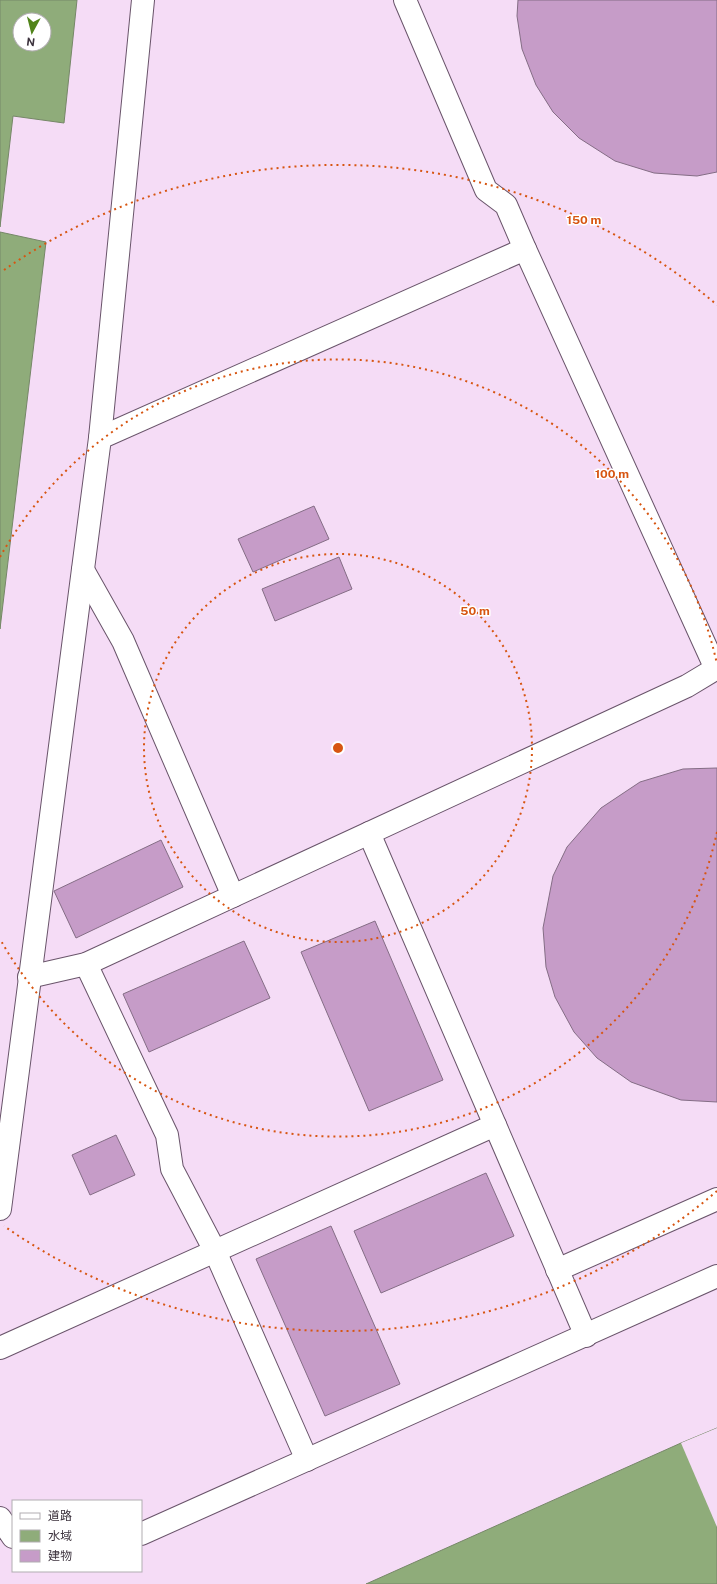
<svg xmlns="http://www.w3.org/2000/svg" width="717" height="1584" font-family="'Public Sans','Noto Sans JP',sans-serif">
<style>
.water{fill:#8fac7a;stroke:#768768;fill-rule:evenodd}
.pier{fill:#f5dcf6}
.building{fill:#c69cc8;stroke:#846d85}
.lines{fill:none;stroke-linecap:round;stroke-linejoin:round}
.minor-casing{stroke:#69546a;stroke-width:24}
.minor{stroke:#fff;stroke-width:22}
.ring{fill:none;stroke:#d75511;stroke-width:2;stroke-dasharray:2 4}
.centre{fill:#d75511;stroke:#fff;stroke-width:2}
.ring-label{font-size:12px;text-anchor:middle;font-weight:bold;fill:#d75511;stroke:#fff;stroke-width:3;stroke-linejoin:round;paint-order:stroke}
</style>
<rect width="100%" height="100%" fill="#f5dcf6"/>
<g class="water">
<path d="M0,0H77L64,123L13,116L0,227ZM20,20H44V44H20Z"/>
<path d="M0,232L46,242L0,629Z"/>
<path d="M717,1428V1584H366L681,1443Z"/>
</g>
<path class="pier" d="M717,1428V1527L681,1443Z"/>
<g class="building">
<path d="M518,0H717V172L697,176L654,173L615,161L579,138L553,112L536,85L522,49L517,16Z"/>
<path d="M314,506L329,539L253,572L238,539Z"/>
<path d="M339,557L352,589L275,621L262,589Z"/>
<path d="M717,768V1102L681,1100L631,1082L597,1058L574,1032L555,997L546,967L543,928L553,876L567,847L601,808L640,782L683,769Z"/>
<path d="M161,840L183,887L76,938L54,891Z"/>
<path d="M375,921L443,1080L369,1111L301,952Z"/>
<path d="M244,941L270,998L149,1052L123,994Z"/>
<path d="M116,1135L135,1175L90,1195L72,1155Z"/>
<path d="M486,1173L514,1236L381,1293L354,1231Z"/>
<path d="M331,1226L400,1384L325,1416L256,1259Z"/>
</g>
<g class="lines">
<defs>
<g id="minor">
<path d="M405,0L486,190L506,205L525,249"/>
<path d="M100,438L143,0"/>
<path d="M83,570L123,641L233,896"/>
<path d="M369,833L586,1336"/>
<path d="M86,964L167,1135L172,1169L215,1251L307,1460"/>
<path d="M29,977L86,964L687,686L717,668"/>
<path d="M0,1209L100,438L525,249L716,669"/>
<path d="M557,1270L717,1199"/>
<path d="M0,1348L495,1125"/>
<path d="M0,1518L13,1537"/>
<path d="M141,1534L717,1276"/>
</g>
</defs>
<use href="#minor" class="minor-casing"/>
<use href="#minor" class="minor"/>
</g>
<g class="ring">
<circle cx="338" cy="748" r="194"/>
<path d="M717 832A388 388 0 0 1 0 939M0 557A388 388 0 0 1 717 664"/>
<path d="M717 1191A583 583 0 0 1 4 1226M4 270A583 583 0 0 1 717 305"/>
</g>
<circle cx="338" cy="748" r="6" class="centre"/>
<g class="ring-label">
<text x="584" y="224">150 m</text>
<text x="612" y="478">100 m</text>
<text x="475" y="615">50 m</text>
</g>
<rect x="12" y="1500" width="130" height="72" fill="#ffffff" stroke="#b1adb1"/>
<rect x="20" y="1513" width="20" height="6" fill="#ffffff" stroke="#b1adb1"/>
<text x="48" y="1520" font-size="12" fill="#3c323d">道路</text>
<rect x="20" y="1530" width="20" height="12" fill="#8fac7a" stroke="#b1adb1"/>
<text x="48" y="1540" font-size="12" fill="#3c323d">水域</text>
<rect x="20" y="1550" width="20" height="12" fill="#c69cc8" stroke="#b1adb1"/>
<text x="48" y="1560" font-size="12" fill="#3c323d">建物</text>
<g transform="translate(32 32) rotate(187)"><circle r="19" fill="#ffffff" stroke="#b1adb1"/>
<path d="M0-3L7 15L0 10L-7 15Z" fill="#51841a"/>
<text y="-6" font-size="11" font-weight="bold" text-anchor="middle" fill="#3c323d">N</text>
</g>
</svg>
